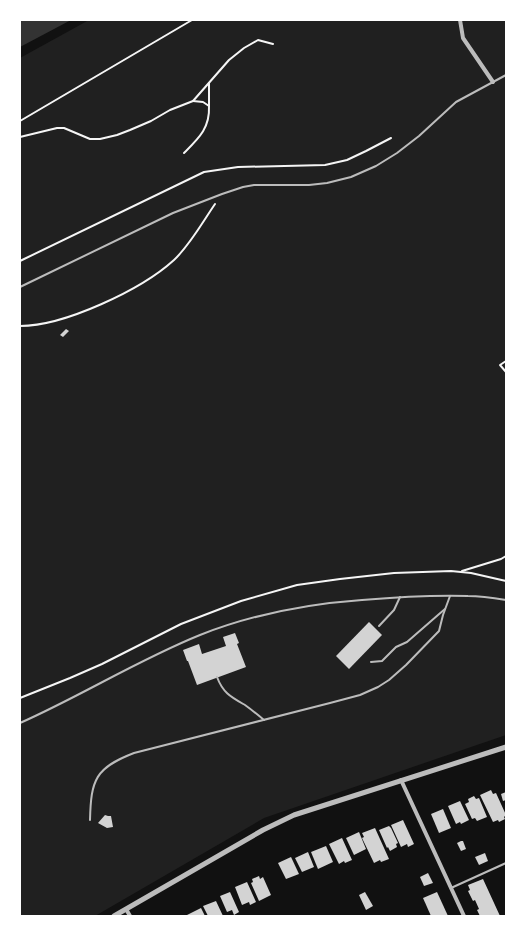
<svg xmlns="http://www.w3.org/2000/svg" width="526" height="936" font-family="Raleway,sans-serif">
<style>
.green{fill:#202020}
.water{fill:#333}
.building{fill:#d3d3d3}
.lines{fill:none;stroke-linecap:round;stroke-linejoin:round}
.path{stroke:#f5f5f5;stroke-width:2}
.service{stroke:#bcbcbc;stroke-width:2}
.minor{stroke:#bcbcbc;stroke-width:4}
.tertiary{stroke:#bcbcbc;stroke-width:5}
</style>
<rect width="100%" height="100%" fill="#111"/>
<path class="green" d="M89,20H506V735L264,818L95,916H20V58Z"/>
<path class="water" d="M20,20H71L20,47Z"/>
<g class="building">
<path d="M66,329L69,331L63,337L60,335Z"/>
<path d="M369,622L382,635L349,669L336,656Z"/>
<path d="M235,633L239,643L237,644L246,667L197,685L188,661H187L183,650L199,644L202,654L226,646L223,637Z"/>
<path d="M491,790L493,794L496,793L506,815L504,817L505,819L499,822L498,820L493,822L480,795Z"/>
<path d="M506,792V800L503,801L501,794Z"/>
<path d="M474,796L476,799L479,798L487,817L477,821L475,818L472,819L465,804L469,802L468,799Z"/>
<path d="M460,801L469,820L461,824L460,822L456,824L448,806Z"/>
<path d="M443,809L451,828L439,833L431,814Z"/>
<path d="M105,815L108,816H111L113,827L107,828L98,823Z"/>
<path d="M403,820L414,844L408,847L407,844L401,847L391,825Z"/>
<path d="M389,826L391,828L398,843L396,844L397,847L390,851L388,847L387,848L379,830Z"/>
<path d="M375,828L389,859L381,862L380,860L374,863L362,838L364,837L362,833Z"/>
<path d="M359,832L366,849L354,855L346,838Z"/>
<path d="M342,838L352,860L345,863L344,861L339,864L329,844Z"/>
<path d="M461,841H463L466,849L461,851L457,843Z"/>
<path d="M326,846L333,862L318,869L311,852Z"/>
<path d="M308,852L314,867L302,872L295,858Z"/>
<path d="M485,853L488,861L479,865L475,857Z"/>
<path d="M291,857L299,874L286,879L278,863Z"/>
<path d="M428,873L433,883L424,886L420,877Z"/>
<path d="M259,876L260,879L263,877L271,895L259,901L251,883L253,882L252,879Z"/>
<path d="M483,879L500,916H480L477,910L479,909L475,900L473,901L468,891L470,890L468,885Z"/>
<path d="M247,882L256,902L250,905L249,902L242,905L235,887Z"/>
<path d="M230,892L239,912L234,915L232,910L227,912L220,896Z"/>
<path d="M365,892L373,906L366,910L359,895Z"/>
<path d="M437,892L448,916H431L423,898Z"/>
<path d="M216,901L223,916H208L203,906Z"/>
<path d="M201,908L205,916H185Z"/>
</g>
<g class="lines">
<g class="path">
<path d="M209,106V83"/>
<path d="M20,121L192,20"/>
<path d="M20,137L57,128H64L90,139H100L117,135L130,130L151,121L170,110L193,101L229,60L244,48L258,40L273,44"/>
<path d="M184,153C199,138 210,128 209,106L203,102L193,101"/>
<path d="M20,261L204,172L238,167L325,165L347,160L366,151L391,138"/>
<path d="M20,326C64,326 141,290 174,260C190,245 202,223 215,204"/>
<path d="M506,361L500,365L506,372"/>
<path d="M462,571L501,559L506,556"/>
<path d="M20,698L70,678L102,664L181,624L241,601L297,585L340,579L394,573L451,571L471,573L506,581"/>
</g>
<g class="service">
<path d="M20,287L173,213L222,194L243,187L254,185H309L327,183L351,177L376,166L397,153L419,136L456,102L506,75"/>
<path d="M379,626L394,610L400,597"/>
<path d="M371,662L382,661L396,647L407,642L438,615L445,609"/>
<path d="M217,677C223,693 231,697 245,705C252,710 258,715 264,720"/>
<path d="M20,723C81,696 138,660 200,635C253,614 306,604 362,600C397,597 433,595 468,596C481,596 494,598 506,600"/>
<path d="M90,820C91,780 95,768 134,753L330,703L360,695L378,687L389,680L406,665L439,631L443,615L450,596"/>
<path d="M451,888L506,863"/>
</g>
<g class="minor">
<path d="M460,20L463,38L493,82"/>
<path d="M401,780L464,916"/>
<path d="M126,909L130,916"/>
</g>
<path class="tertiary" d="M114,916L263,830L294,815L506,747"/>
</g>
<rect width="526" height="936" fill="none" stroke="#ffffff" stroke-width="42"/>
</svg>
